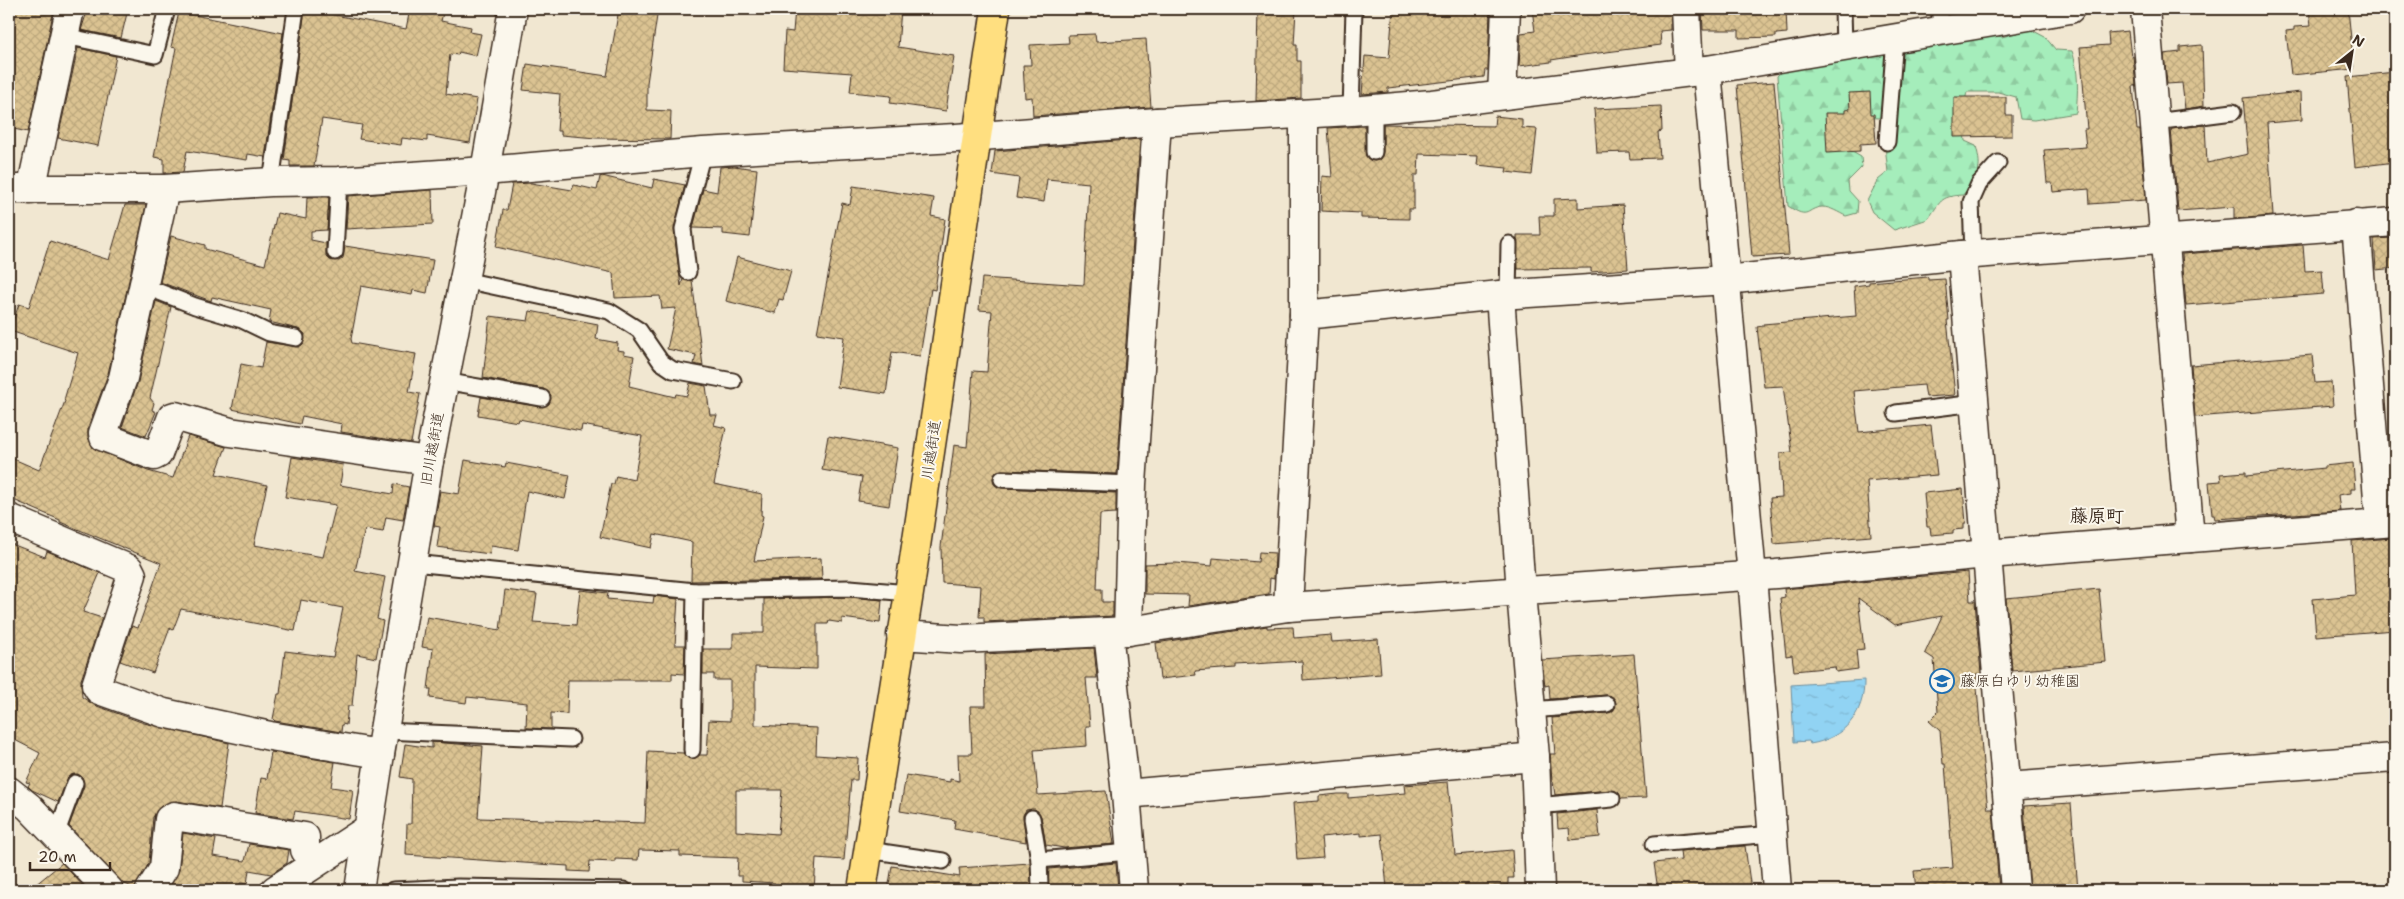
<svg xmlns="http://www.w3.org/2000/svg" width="2404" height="899" font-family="'Shantell Sans','Klee One',sans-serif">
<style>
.forest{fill:url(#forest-firs);stroke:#708c6c}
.water{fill:url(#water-ripples);stroke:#6f8f9e}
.building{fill:url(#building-cross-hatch);stroke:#3b2a1e;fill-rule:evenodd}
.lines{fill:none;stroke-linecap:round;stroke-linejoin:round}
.service-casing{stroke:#3b2a1e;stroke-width:19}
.minor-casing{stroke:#3b2a1e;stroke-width:31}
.tertiary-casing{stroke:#3b2a1e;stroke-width:31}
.trunk-casing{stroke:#3b2a1e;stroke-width:31}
.service{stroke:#fbf7ec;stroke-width:15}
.minor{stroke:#fbf7ec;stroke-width:28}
.tertiary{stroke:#fbf7ec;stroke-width:28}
.trunk{stroke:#ffdf80;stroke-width:28}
.labels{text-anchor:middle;stroke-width:4;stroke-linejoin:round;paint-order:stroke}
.street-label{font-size:15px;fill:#3b2a1e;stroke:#fbf7ec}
.poi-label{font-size:15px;fill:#3b2a1e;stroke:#fbf7ec;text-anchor:start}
.quarter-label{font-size:18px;font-weight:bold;fill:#3b2a1e;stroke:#fbf7ec}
</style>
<defs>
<pattern id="forest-firs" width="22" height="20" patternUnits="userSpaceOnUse" patternTransform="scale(1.25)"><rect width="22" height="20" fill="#a5edbb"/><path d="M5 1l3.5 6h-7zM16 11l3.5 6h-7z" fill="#8fcba0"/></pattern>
<pattern id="water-ripples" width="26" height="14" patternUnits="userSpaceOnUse" patternTransform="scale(1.25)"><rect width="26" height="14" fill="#91d3f3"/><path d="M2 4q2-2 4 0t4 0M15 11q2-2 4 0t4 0" fill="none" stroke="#7eb5d0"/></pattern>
<pattern id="building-cross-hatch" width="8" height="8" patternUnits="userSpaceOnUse" patternTransform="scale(1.25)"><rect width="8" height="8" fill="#dbc392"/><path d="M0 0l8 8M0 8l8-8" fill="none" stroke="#bda87d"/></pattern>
</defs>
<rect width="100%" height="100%" fill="#f1e7d1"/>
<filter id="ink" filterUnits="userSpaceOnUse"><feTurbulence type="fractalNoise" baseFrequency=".02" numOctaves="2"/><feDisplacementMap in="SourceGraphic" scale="10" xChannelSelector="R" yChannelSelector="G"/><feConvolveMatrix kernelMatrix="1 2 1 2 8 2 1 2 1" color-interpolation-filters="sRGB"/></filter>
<g filter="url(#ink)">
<path class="forest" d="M2030,29L2045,37L2056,50L2072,51C2079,71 2078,92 2076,113L2034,120L2020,119L2016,97L1998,92H1967L1962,114L1965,141L1976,146C1983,172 1978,174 1963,195C1939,196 1941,202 1928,219L1894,230L1872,212L1867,201L1878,180L1888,172L1883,128L1880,118L1834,116L1833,141L1861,157L1862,167L1848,181L1849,191L1858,201L1857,213L1846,216C1839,213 1831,207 1822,207C1806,208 1810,221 1788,206L1777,76L1786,66L1983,32L2002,37Z"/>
<path class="water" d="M1864,680C1865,714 1843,739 1810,744L1809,741L1794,742L1791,685Z"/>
<g class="building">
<path d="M9,9H54L28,132L9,128Z"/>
<path d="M88,9H128L121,38L81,30Z"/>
<path d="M305,9L406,29L410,9H438V12L443,13L441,21L471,27L470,32L481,34L476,56L459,52L458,55L450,54L446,94L477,99L470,143L427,136V141L402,138L401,145L359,139L362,125L322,119L314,166H290V161L284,160Z"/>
<path d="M619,9H658L647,83V110L671,111L670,139L596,138L561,135V131H557L560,94L523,90L527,64L607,76Z"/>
<path d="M795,9H901L898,47L954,56L946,111L890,103L891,96L850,92L852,73L783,68L785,31L793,32Z"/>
<path d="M1258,9H1296L1294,45H1297V61H1301V98L1256,101Z"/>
<path d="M1393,9H1490L1488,70H1485L1484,77L1388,88V92L1362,94L1365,56L1389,58Z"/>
<path d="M1532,9H1671V30L1660,31L1661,45L1583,55L1551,60V62L1519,66L1521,33L1535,31Z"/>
<path d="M1702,9H1786L1787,33L1776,34V37L1739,38V30H1703Z"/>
<path d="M2309,9H2348L2354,69L2291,75L2286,31L2294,30V27L2311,26Z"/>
<path d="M179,12L283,33L265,157L248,154L247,160L187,151L183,172L164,173V159L154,157L176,48L171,47Z"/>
<path d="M2128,31L2131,57L2133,56L2136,86H2133L2137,130H2140L2146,200L2090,204L2089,189L2053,192L2052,183H2047L2044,150L2086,147L2084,129H2087L2080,47L2109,45L2108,33Z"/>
<path d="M1095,34L1096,42L1146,39L1151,107L1033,116L1032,97L1025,98L1023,65H1031L1030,45L1069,43L1068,35Z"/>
<path d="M2202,45L2204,106L2185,109L2182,83L2167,84L2164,54L2180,52V47Z"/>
<path d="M78,48L116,56L98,146L58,138Z"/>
<path d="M2395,72V108H2392L2395,162L2355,167L2347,77Z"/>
<path d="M1774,82L1789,255L1752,257L1737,85Z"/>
<path d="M1870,92L1871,114H1874L1876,143L1860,144V151L1827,153L1825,113H1845V110L1850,109L1849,93Z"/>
<path d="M2301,92L2302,120L2267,123L2273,216L2234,219V207L2178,211L2171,129L2205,125L2207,163L2248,154L2243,98Z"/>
<path d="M1954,97H2006V115H2012V136L1954,137Z"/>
<path d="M1661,106L1662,131L1658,132L1660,158L1630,159L1629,152L1597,153L1594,109Z"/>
<path d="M1495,116L1522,119V128L1537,129L1532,175L1506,172L1507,168L1477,165L1478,156L1419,154L1418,175H1414V209H1409V219L1361,218V213L1321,211L1322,176L1332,177L1328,128L1365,126L1366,156L1374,161L1379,160L1383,152V124L1494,126Z"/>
<path d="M1140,139L1117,474L1002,470L997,471L993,478L994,484L1002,488L1116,493V513L1100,514L1097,589H1102V602H1113V616L984,622V617H979L981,586L942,583L941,547L954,445L967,447L973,371L987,372L992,311L979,310L982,278L1084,285L1088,207L1089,183L1047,179L1044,202L1016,198L1019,178L992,174L995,151Z"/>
<path d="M734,166L757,169L750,237L723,234V229L693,228L703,189L717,192L720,167Z"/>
<path d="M602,176L652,188L654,179L685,185L674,230L681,286L683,279L692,280L703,366L694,364L696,355L667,349L676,308L662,309L660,296L615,298L613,273L496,247L503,210H507L512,184L531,183L572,190L574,185L597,190L600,177Z"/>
<path d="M853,186L934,198L931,216L945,219L935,290L931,289L920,356L892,352L886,394L837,387L844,337L817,333L842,203L850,205Z"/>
<path d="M432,190L433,224L346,229L348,196Z"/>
<path d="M307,197H329L327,230L311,231V240L326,243V256L330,260L339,261L343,258L345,246L433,260L427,293L413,290L412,295L361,286L351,339L352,343L416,354L409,392L420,394L411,443L341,432L342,424L302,416L300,424L232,409L241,364L261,368L266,342L299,347L303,344L305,334L298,329L269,322L271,310L212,297L211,301L160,282L171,236L205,245V249L265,265L277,213L306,219Z"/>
<path d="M1578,198V208L1623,205L1628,269L1591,272V268L1518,269L1517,235H1540L1539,216H1554V199Z"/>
<path d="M125,205H146L108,374L88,428V437L93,448L148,471L173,478L188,436L226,447L216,474L267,485L254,545L323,557L336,505L285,497L292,457L343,465L340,485L393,494L394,484L409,487L403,520L386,517L383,532L365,529L355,571L385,577L377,619L383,621L376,658L357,654L352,706H348L346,725L342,724L341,732L275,721L273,719L278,694H280L285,651L333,657L343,608L301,600L295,631L181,609L173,630L170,628L153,673L120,661L132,626L138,628L161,563L60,522V520L9,498V457L39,470L65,401L64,400L78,353L10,331L19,304L29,307L50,241L109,260Z"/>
<path d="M2393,238L2395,268L2376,270L2374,239Z"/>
<path d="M2303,245L2305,271L2322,270L2324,294L2186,305L2182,254Z"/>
<path d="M737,257L791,271L783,300L779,299L775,313L726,301Z"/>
<path d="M1928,277V280L1945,279L1949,320H1947L1955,395L1926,397L1924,385L1854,391L1859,432L1931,425L1937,475L1867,481L1871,536L1774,544L1770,498L1782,497L1780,453L1792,452L1783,386L1764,387L1757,327L1763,326V324L1856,316L1854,286L1869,284V282Z"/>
<path d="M156,301L171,307L150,398L154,403L152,410L156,412L146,436L122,427L138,382Z"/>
<path d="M530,311L598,324L596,339L618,343L617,350L624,351V354L634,356L629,386L675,397L676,394L687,396L690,383L706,386L710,415H717L714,425L726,428L714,484L762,494L761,515L763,516L754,561L821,558L822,579L691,581L692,542L654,534L651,548L600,537L611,484H614L616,476L634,480L642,436L582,425L581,431L519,419L518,422L478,415L481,397L540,407L549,404L551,395L544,389L483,378L490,316L528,321Z"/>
<path d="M2312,355L2315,383L2331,382L2333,406L2195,417L2191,365Z"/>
<path d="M828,436L898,448L889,506L858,501L862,477L822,470Z"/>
<path d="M465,460L505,467L506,463L570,475L565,499L527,491L518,550L491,546L490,554L437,547L440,527L434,526L440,491L459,494Z"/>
<path d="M2353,463L2355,489H2351V493L2338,495L2340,511L2215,519L2214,515H2212L2209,482L2221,481L2220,474L2246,472V476L2324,468V466Z"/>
<path d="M1963,489L1966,523H1964V529L1953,530V533L1931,535L1930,527H1927L1924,493Z"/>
<path d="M2393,538L2395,572H2390L2395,630L2316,636L2313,599L2355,595L2352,541Z"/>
<path d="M9,543L45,557L47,551L100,573L83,612L102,618L81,680L82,697L94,705L144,723L229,743L220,808L176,801L161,806L153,817L149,863L135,888L122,883L69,826L84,786L82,777L78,774L69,776L58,802L32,790L28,786L30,783L26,782L40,753L9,737Z"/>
<path d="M1259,552L1275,553L1274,579L1270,578L1269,594L1188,606L1189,595L1145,594V564L1176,563L1212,566L1213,558L1258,562Z"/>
<path d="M1968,572L1970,601H1975L1981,674H1976L1983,764L1988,809H1993L1999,890H1916L1914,871L1953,868L1945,764H1943L1940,731L1929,721L1938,712L1934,659L1925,653L1942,616L1895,625L1858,598L1864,649L1856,650L1858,669L1836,672L1835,667L1794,671L1792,655L1786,656L1780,598L1785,597L1784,589Z"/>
<path d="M2099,589L2106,662L2012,671L2006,598Z"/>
<path d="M505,590L537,594L533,622L576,625L580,590L608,593L607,599L653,603L654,596L678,599L675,645H685L684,674L672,673V680H568L567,714L551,713V729L526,728L527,703L467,697L466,703L430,698L431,689H428L433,649L422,647L427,617L500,630Z"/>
<path d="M850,597L882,600L880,623L842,618V623L829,621L828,624H817V669L755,667V725L817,728L816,755L858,758L857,780H851L844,860L816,858L814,890H774L775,883L742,881V876H737L738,858L680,856V851L639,850L638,860L615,859V862L590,861L589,872L568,871V866L406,855L407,824H411L412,779L400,777L405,744L432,748V742L483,746L478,818L645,823L648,751L683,753L691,759L700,755H707L709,720L730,721V680H714V674H703V649H733V633H764V599ZM736,790H782L778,834L736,831Z"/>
<path d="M1267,626V628L1293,627L1294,638L1331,635L1332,642L1378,639L1381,674L1303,680L1302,661L1236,665V668L1195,671L1196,675L1160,679L1156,643Z"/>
<path d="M1094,648L1097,678H1086L1090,726H1086L1087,746L1034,750L1038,795L1106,791L1114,844L1064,848L1046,845L1041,816L1035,809L1026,810L1023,815L1026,842L954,829L955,820L900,811L906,775L950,782V779L959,781L958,754H972L970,706H986L985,654Z"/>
<path d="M1634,654L1646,798L1621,799L1619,793L1611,790L1555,795L1553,782H1552L1550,754H1555L1552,718L1608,713L1615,708L1616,703L1611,696L1607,695L1550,699L1549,685L1545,686L1542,660Z"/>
<path d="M271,752L335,762L331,787L353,790L349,819L295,811L293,819L255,813L261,778L267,779Z"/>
<path d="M1448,782L1455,855L1512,850L1514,878H1508V885L1457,890H1435V885L1387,889L1382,834L1361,836V833L1321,837L1323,858L1297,860L1293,803L1319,801V796L1338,794H1348V798L1405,793L1404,785Z"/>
<path d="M2071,803L2078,890H2030L2024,806Z"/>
<path d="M1597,810L1600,837L1570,840L1569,828L1558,829L1557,814Z"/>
<path d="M183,833L216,839L213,856L245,861L249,844L289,850L287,863L271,874L249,870L247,884L240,883V890H168L179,870Z"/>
<path d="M1745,846L1751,890H1658L1654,863L1681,860L1680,851Z"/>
<path d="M62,863L85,888L82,890H29Z"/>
<path d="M1030,863L1032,890H888L892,866L960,877L959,868Z"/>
<path d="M1116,863L1118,890H1048L1049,869Z"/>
</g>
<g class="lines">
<defs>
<g id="service">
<path d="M1843,9L1844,47"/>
<path d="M1940,31V9"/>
<path d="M65,36L155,55L167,9"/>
<path d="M1351,111L1354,9"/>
<path d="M2155,122L2233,112"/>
<path d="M1887,142L1895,38"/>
<path d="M1374,152V109"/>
<path d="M271,182L296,9"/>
<path d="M335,252L339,181"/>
<path d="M1973,254L1971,202L1979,184L1998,163"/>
<path d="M688,272L683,229L703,152"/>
<path d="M464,280L609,311L639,330L661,362L673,370L733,381"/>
<path d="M144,286L195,306L242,320L269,333L296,338"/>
<path d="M1508,295L1509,244"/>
<path d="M444,381L542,398"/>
<path d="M1896,413L1975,403"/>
<path d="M1002,479L1132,484"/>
<path d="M413,563L695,591"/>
<path d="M1531,710L1607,704"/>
<path d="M384,731L571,739"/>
<path d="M692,750L695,591L850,588L909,593"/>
<path d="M1537,806L1612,799"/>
<path d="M1032,818L1039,860L1129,852"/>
<path d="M56,835L75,783"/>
<path d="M1654,844L1773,834"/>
<path d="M868,850L943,861"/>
<path d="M1039,860L1040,886"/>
<path d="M393,890L458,887L624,890"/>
</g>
<g id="minor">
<path d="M1686,9L1689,72"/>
<path d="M2145,9L2190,538"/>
<path d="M1502,95L1506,9"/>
<path d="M9,189H165L271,182L339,181L485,171L703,152L956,138L1157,122L1351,111L1432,104L1707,70L2070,9"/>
<path d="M165,189L123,378L103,433L104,437L154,456L158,454L172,417L175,416L230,432L429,461"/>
<path d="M31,190L70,9"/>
<path d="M2356,224L2380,523"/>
<path d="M1962,255L2015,890"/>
<path d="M464,280L485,171L513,9"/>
<path d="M1500,295L1521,592L1535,757L1540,890"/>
<path d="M1304,315L1500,295L1726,280L1962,255L2395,222"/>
<path d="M9,518L129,569L132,575L96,685L99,690L164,713L270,736L380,754"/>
<path d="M1288,607L1304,315V115"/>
<path d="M1128,631L1132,484L1157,122"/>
<path d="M1108,632L1126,794L1134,890"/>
<path d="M901,635L961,639L1128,631L1288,607L1776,574L1987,554L2395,522"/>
<path d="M2006,787L2395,758"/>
<path d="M9,791L29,807L109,890"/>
<path d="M1126,794L1535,757"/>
<path d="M150,890L164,868L169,819L174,816L305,837V850L314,864"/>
<path d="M275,890L368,829"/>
</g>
<g id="tertiary">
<path d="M1707,70L1752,576L1777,890"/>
<path d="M359,890L380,754L429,461L464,280"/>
</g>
<path id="trunk" d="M862,890L909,593L996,9"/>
</defs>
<use href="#service" class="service-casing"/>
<use href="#minor" class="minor-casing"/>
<use href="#tertiary" class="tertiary-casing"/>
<use href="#trunk" class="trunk-casing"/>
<use href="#service" class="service"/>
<use href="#minor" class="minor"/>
<use href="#tertiary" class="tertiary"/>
<use href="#trunk" class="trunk"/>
</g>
</g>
<defs>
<symbol id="school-ring" viewBox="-11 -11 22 22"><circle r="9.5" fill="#fbf7ec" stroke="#1f6fb2" stroke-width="1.5"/><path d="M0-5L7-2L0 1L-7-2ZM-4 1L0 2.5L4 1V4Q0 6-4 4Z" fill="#1f6fb2"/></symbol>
</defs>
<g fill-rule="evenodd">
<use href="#school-ring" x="1928" y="667" width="28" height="28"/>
</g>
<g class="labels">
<g class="street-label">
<text transform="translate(432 449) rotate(-80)" y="5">旧川越街道</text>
<text transform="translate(931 450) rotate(-82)" y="5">川越街道</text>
</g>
<g class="poi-label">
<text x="1960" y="686">藤原白ゆり幼稚園</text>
</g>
<g class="quarter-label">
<text x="2097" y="522">藤原町</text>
</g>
</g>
<rect width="2404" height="899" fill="none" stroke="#fbf7ec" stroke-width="30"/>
<rect x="15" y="15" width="2374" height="869" fill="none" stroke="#3b2a1e" stroke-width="2" filter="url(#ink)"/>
<g transform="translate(2352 52) rotate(30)" stroke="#fbf7ec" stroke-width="4" paint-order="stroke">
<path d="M0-4L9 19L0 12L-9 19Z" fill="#3b2a1e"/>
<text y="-8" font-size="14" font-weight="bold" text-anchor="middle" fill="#3b2a1e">N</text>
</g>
<path d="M30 862v8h80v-8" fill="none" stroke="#3b2a1e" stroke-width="2.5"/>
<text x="38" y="862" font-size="15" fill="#3b2a1e" stroke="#fbf7ec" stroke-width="4" paint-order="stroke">20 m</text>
</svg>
